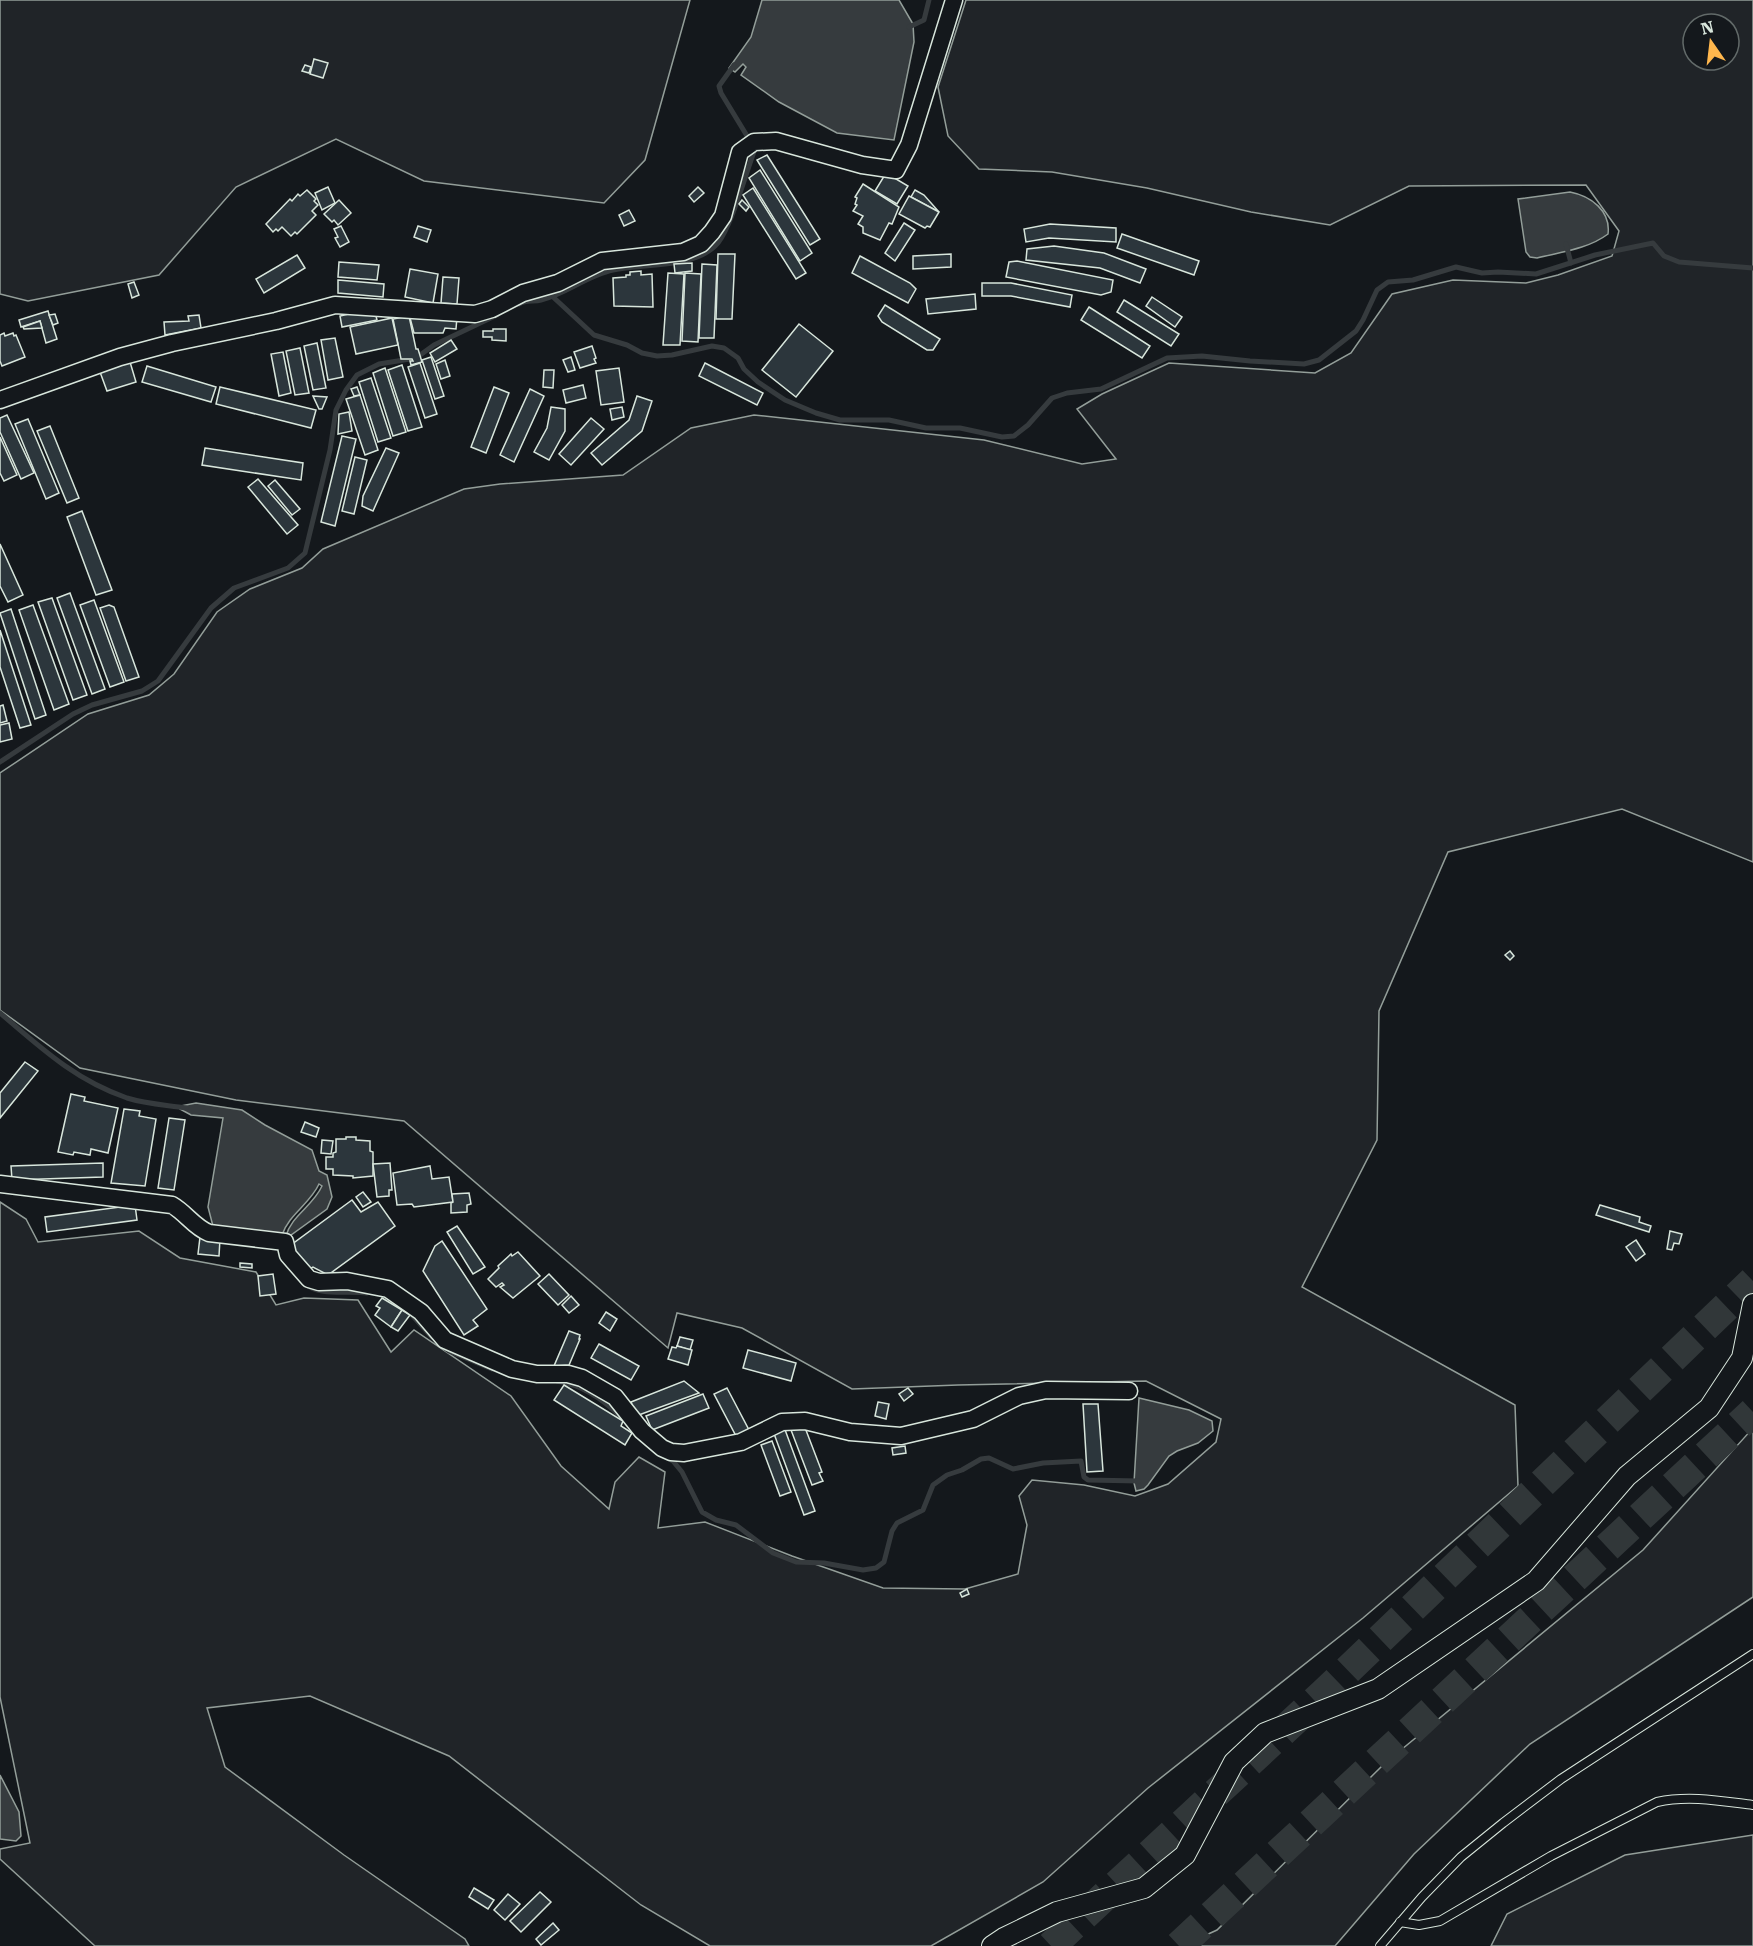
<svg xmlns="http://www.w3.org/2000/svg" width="1753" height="1946" font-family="'Roboto Serif',serif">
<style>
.green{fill:#202428;stroke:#939e99;stroke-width:1.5;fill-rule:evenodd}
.water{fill:#363b3e;stroke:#939e99;stroke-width:1.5}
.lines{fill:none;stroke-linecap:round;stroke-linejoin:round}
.stream{stroke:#363b3e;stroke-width:5}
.building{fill:#2c363c;stroke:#d8e6dc;stroke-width:1.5}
.motorway-tunnel{stroke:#313739;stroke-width:30;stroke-dasharray:30 15;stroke-linecap:butt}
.service-casing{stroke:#d8e6dc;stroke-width:10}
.minor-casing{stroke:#d8e6dc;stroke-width:19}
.tertiary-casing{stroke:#d8e6dc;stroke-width:22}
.service{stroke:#14181c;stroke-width:8}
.minor{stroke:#14181c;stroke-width:16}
.tertiary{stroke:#14181c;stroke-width:20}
</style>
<rect width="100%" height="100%" fill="#14181c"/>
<g class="green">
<path d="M0,0H690L645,160L604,203L424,181L336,139L236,187L159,275L28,301L0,294Z"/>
<path d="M966,0H1753V862L1622,809L1448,852L1379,1011L1377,1140L1302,1287L1515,1405L1518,1486L1363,1618L1148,1788L1043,1882L931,1946H710L641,1905L449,1756L310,1696L207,1708L225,1767L344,1855L465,1939L469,1946H95L0,1859V1849L30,1843L0,1697V1202L26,1219L38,1242L139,1231L180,1258L256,1272L276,1305L304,1298L358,1300L391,1352L414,1330L511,1396L561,1466L609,1509L615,1482L639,1457L665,1472L658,1528L705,1522L792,1556L883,1588L965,1589L1018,1574L1027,1525L1019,1496L1032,1480L1084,1485L1135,1496L1168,1484L1216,1442L1221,1419L1146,1381L958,1385L852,1389L742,1328L677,1313L668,1348L404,1121L236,1100L80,1068L0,1010V773L88,714L149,695L174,674L217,612L250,589L302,568L323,549L464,489L500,484L623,475L691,428L754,415L984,440L1082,464L1116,459L1077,409L1102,394L1169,363L1315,373L1351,353L1392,294L1453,280L1526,283L1558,275L1612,256L1619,231L1586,185L1409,186L1330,225L1251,212L1147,188L1052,172L979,169L948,136L938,87ZM1693,24H1729V60H1693Z"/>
<path d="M1753,1428V1597L1530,1744L1414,1854L1335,1946H1182L1217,1930L1384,1764L1643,1550Z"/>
<path d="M1753,1835V1946H1491L1507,1914L1625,1855Z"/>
</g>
<g class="water">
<path d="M762,0H899L913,24L914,42L894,140L837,133L779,102L741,75L746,67L743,64L735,72L729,68L751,37Z"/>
<path d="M1570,192C1591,196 1611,211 1608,234C1588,249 1561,252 1537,258L1530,257L1526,252L1518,199Z"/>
<path d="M196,1103L242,1110L265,1125L312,1150L319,1171L327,1175L332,1197L327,1209L291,1235L286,1236C291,1216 313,1206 322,1186L319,1184C310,1204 289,1214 282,1235L214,1230L208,1207L223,1118L191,1115L180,1109V1106Z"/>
<path d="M1139,1398L1189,1410L1212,1421L1213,1431L1198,1443L1177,1451L1169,1456L1148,1485L1144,1489L1136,1491L1134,1483Z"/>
<path d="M0,1775L19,1812L21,1836L16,1841L0,1839Z"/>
</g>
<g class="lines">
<g class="stream">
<path d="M909,27L924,20L929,0"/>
<path d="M1566,244L1571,263"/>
<path d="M552,296L594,335L627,345L642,353L657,356L672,355L712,346L724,348L738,358L744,369L758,382L785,400L816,413L840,420H889L926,428H960L1002,437L1014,436L1028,425L1052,398L1067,393L1101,389L1167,358L1202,356L1250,361L1304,364L1319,360L1356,331L1363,320L1377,290L1388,282L1413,280L1456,267L1482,273L1498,272L1536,274L1595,255L1653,243L1664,256L1679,262L1753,268"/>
<path d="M519,304C526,300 534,302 541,300C566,294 588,275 613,270C644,263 696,269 718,243C732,225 746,172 755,149L721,93L719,86L734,65"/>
<path d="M0,762L73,714L92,705L142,691L158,681L211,608L234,588L288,568L305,553L330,450L336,410L346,390L357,375L379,364L416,358L434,345L497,315"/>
<path d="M0,1013C41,1048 75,1080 127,1098C146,1104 167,1105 186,1108"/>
<path d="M304,1283C320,1297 347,1290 367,1293"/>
<path d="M410,1313L432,1337"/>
<path d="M444,1347L449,1351L492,1369"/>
<path d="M557,1381C583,1385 603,1399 621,1417"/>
<path d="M668,1458L673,1461L682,1472L702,1512L716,1520L736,1525L773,1553L796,1562L824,1563L863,1570L876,1568L884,1562L892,1531L897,1523L923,1510L933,1485L947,1475L962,1470L981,1459L989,1458L1013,1469L1043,1463L1081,1461L1084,1477L1088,1480L1139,1481"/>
</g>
</g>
<g class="building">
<path d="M314,59L328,63L323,78L310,74Z"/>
<path d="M305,65L311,67L309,73L302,71Z"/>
<path d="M767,155L820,239L810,245L757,160Z"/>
<path d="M760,170L812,253L800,261L749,178Z"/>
<path d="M886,173L908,186L897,204L875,191Z"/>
<path d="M863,184L899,207L892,224L889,223L880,240L863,233V227L858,224L863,216L853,211L857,205L855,204L857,198L855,197Z"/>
<path d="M328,187L335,203L322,210L315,193Z"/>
<path d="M698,187L704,193L694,202L689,196Z"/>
<path d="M753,188L806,273L796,279L743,195Z"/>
<path d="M307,190L316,199L314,201L318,205L312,211L316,215L297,234L295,232L291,236L282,227L278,231L276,229L273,232L266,224L290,199L292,201L298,194L300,196Z"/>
<path d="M915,190L924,195L939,212L911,197Z"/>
<path d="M909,196L939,212L930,227L927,226L925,228L899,214Z"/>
<path d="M339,200L351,213L338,225L334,220L332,222L324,214Z"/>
<path d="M742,200L749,207L746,211L739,204Z"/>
<path d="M629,210L635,221L624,226L619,215Z"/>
<path d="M904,223L915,230L895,261L885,253Z"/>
<path d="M1050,224L1116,228V242L1049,238L1026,242L1024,229Z"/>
<path d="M341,226L349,242L340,247L335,238L338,237L334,229Z"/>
<path d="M418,226L431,230L427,242L414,237Z"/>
<path d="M1122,234L1199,261L1194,275L1117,248Z"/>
<path d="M1054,246L1104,253L1146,269L1140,283L1100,268L1026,260L1027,249Z"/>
<path d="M718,254H735L732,319H716Z"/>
<path d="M951,254V267L913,269V256Z"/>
<path d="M297,255L305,268L264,293L256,279Z"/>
<path d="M860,256L910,283L916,289L908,303L852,273Z"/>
<path d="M1017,261L1113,280L1111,292L1101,295L1006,277L1009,262Z"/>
<path d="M339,262L379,265L377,280L338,277Z"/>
<path d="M692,263V271L675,273L674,264Z"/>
<path d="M702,264L717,265L714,338H699Z"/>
<path d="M410,269L438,274L433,303L405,297Z"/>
<path d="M641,271V275L652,274L653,307L614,306L613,278L626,277V275H630V272Z"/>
<path d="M668,273L684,274L680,345H663Z"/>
<path d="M685,273L701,274L698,342L682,341Z"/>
<path d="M443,277L459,278L457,304L441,303Z"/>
<path d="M338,280L384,284L383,297L338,293Z"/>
<path d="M134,282L139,295L132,298L128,284Z"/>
<path d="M982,283H1011L1072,295L1070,307L1011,296H982Z"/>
<path d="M975,294L976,309L928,314L926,299Z"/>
<path d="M1152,297L1182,317L1175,327L1146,306Z"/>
<path d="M1124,300L1179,334L1171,346L1117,312Z"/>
<path d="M885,305L940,339L933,350H927L882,322L878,316Z"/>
<path d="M1089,307L1150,346L1142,358L1081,320Z"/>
<path d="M48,311L57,339L46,343L40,321L21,327L19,320Z"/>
<path d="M362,311L375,312L377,320L342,327L340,316Z"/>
<path d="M55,314L58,323L53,325L49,315Z"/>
<path d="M409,314L457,317L456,329L445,328L443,333H414Z"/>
<path d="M199,315L201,328L165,335L164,322L189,321L188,316Z"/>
<path d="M409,316L416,349H418L422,362L411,365L410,361H413L412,359H401L393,319Z"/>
<path d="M392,318L398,345L356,354L350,327Z"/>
<path d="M40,321L42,328L24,329L23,327Z"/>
<path d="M799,324L833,351L796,397L762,370Z"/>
<path d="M493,329H506V341L492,340V337H483V331H493Z"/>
<path d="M4,333L5,336L13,333L14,336L16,335L25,357L2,366L0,361V335Z"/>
<path d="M335,338L343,377L328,380L321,340Z"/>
<path d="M451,340L457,349L435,362L430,353Z"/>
<path d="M317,343L326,388L313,390L304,346Z"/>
<path d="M592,346L596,358L594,359L596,363L580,368L574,352Z"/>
<path d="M300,348L309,393L295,395L286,351Z"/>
<path d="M283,352L291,393L279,396L271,354Z"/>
<path d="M431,357L444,396L435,399L422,360Z"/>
<path d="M571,357L575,370L568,372L563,360Z"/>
<path d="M445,360L450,376L441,379L436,364Z"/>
<path d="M130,362L136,382L107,391L100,372Z"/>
<path d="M420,363L437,414L425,418L408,367Z"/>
<path d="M705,363L763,393L757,405L699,376Z"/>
<path d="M402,365L422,427L408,431L388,370Z"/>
<path d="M147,366L216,387L211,402L142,382Z"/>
<path d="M385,368L406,432L393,436L373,373Z"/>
<path d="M619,368L624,402L601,405L596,371Z"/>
<path d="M544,370H554L553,388L543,387Z"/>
<path d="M371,378L391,438L378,442L359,382Z"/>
<path d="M583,385L586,398L566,403L563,390Z"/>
<path d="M220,387L316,410L311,428L216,404Z"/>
<path d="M357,387L360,395L354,396L351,389Z"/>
<path d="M494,387L509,393L486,453L471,447Z"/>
<path d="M530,389L544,396L514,462L500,455Z"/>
<path d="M360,395L378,450L365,455L346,399Z"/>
<path d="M313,396L327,397L322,409H319Z"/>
<path d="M637,396L652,401L642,431L602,465L591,453L629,420Z"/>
<path d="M551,407L565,409V431L549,460L534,452L547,428Z"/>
<path d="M622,407L624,417L612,420L610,409Z"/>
<path d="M349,412L352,431L338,434L339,414Z"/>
<path d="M7,415L34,473L21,479L0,432V418Z"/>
<path d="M591,418L604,429L571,465L559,454Z"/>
<path d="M28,419L59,493L46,499L15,424Z"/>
<path d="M50,426L79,498L67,503L37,431Z"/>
<path d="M342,436L356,439L335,526L321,522Z"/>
<path d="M0,437L17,475L4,481L0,473Z"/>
<path d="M205,448L303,463L301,480L202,465Z"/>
<path d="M386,448L399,453L373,511L362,506L363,496Z"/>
<path d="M355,457L367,460L354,514L342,511Z"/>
<path d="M258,479L298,525L287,534L248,487Z"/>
<path d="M275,480L300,509L292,515L268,486Z"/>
<path d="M82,511L112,590L96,595L67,517Z"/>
<path d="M0,544L23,595L8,602L0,586Z"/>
<path d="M70,593L105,689L92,694L57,598Z"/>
<path d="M52,598L87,695L73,700L38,602Z"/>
<path d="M94,600L124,682L110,687L80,605Z"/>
<path d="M33,605L69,704L54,710L19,610Z"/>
<path d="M109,605L114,607L139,677L126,681L100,608Z"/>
<path d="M11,609L46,715L35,719L0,613Z"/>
<path d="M0,630L31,725L20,728L0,667Z"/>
<path d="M3,705L7,721L0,723V706Z"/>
<path d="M9,723L12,739L0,742V725Z"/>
<path d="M1510,951L1514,956L1510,960L1505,955Z"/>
<path d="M25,1062L38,1071L0,1118V1093Z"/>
<path d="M71,1094L85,1097L84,1101L118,1108L108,1153L91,1149L90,1155L74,1152L73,1155L58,1152Z"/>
<path d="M124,1109L140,1111L139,1116L156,1119L145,1186L111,1183Z"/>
<path d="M169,1118L185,1120L174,1190L158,1188Z"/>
<path d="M305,1122L319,1128L316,1137L301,1132Z"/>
<path d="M346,1137H356V1140L370,1141V1151L373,1152V1176L353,1178V1176L333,1175V1169H326V1157H333V1153L336,1152V1139H346Z"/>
<path d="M322,1140L333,1141L331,1154L321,1153Z"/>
<path d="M103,1163V1177L12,1180L11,1166Z"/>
<path d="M390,1163L392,1190H389V1196L377,1197L373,1164Z"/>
<path d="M430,1166L432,1179L449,1177L453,1202L414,1207L412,1204L397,1205L393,1173Z"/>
<path d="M363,1192L371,1202L363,1207L356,1197Z"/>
<path d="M469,1193L471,1204L467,1205V1212L451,1213V1203L453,1202L452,1194Z"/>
<path d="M352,1200L361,1212L378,1202L395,1226L328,1275L313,1267L308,1270L291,1245Z"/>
<path d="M135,1205L137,1220L47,1232L45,1217Z"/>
<path d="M1600,1205L1640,1217L1639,1222L1651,1226L1649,1232L1596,1215Z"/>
<path d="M457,1226L485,1267L473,1274L447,1232Z"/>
<path d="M1670,1231L1682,1234L1679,1244L1674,1243L1672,1250L1667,1249Z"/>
<path d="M200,1237L220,1239L219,1256L198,1254Z"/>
<path d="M1636,1240L1645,1254L1636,1261L1626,1247Z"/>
<path d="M442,1241L487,1309L473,1320L478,1326L464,1335L423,1271L435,1246Z"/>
<path d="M518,1252L540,1276L513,1298L500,1287L504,1285L502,1283L496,1287L488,1279L499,1268L498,1266L511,1254L512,1256Z"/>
<path d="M240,1263L252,1264V1268L240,1267Z"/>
<path d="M273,1274L276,1294L260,1296L258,1276Z"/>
<path d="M549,1274L569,1295L558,1305L538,1284Z"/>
<path d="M571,1296L579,1305L569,1313L562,1305Z"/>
<path d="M382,1298L402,1310L391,1327L375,1315L380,1308L376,1306Z"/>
<path d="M402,1310L410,1315L398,1331L391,1327Z"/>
<path d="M606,1312L617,1319L610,1331L599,1323Z"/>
<path d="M569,1331L580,1335L579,1339H580L569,1365L554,1366Z"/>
<path d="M680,1337L693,1340L690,1350L677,1346Z"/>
<path d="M599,1344L639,1366L631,1380L591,1358Z"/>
<path d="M677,1346L692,1350L688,1365L668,1359L672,1347L676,1348Z"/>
<path d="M748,1350L796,1363L791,1381L743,1368Z"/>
<path d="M684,1381L699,1393L636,1416L631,1402Z"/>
<path d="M564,1385L623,1421L621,1426L632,1433L625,1445L554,1400Z"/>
<path d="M727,1388L749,1430L736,1436L714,1394Z"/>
<path d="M908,1388L913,1394L904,1401L899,1394Z"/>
<path d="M703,1394L709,1408L652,1430L646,1416Z"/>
<path d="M878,1402L889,1404L886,1419L875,1416Z"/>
<path d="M1083,1404H1098L1103,1471L1087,1472Z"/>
<path d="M804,1425L822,1472L819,1473L823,1481L812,1485L791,1430Z"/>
<path d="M784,1427L815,1511L804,1515L773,1431Z"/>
<path d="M772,1441L791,1492L780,1496L761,1445Z"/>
<path d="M905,1446L906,1453L893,1455L892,1448Z"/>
<path d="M967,1589L969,1594L962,1597L960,1593Z"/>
<path d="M474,1888L494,1900L488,1909L469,1897Z"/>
<path d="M540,1892L551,1902L521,1932L510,1921Z"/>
<path d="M508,1894L520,1904L505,1920L494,1910Z"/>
<path d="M553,1923L559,1930L541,1945L536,1939Z"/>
</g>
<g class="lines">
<g class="motorway-tunnel">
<path d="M1051,1946L1323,1694L1753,1281"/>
<path d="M1179,1946L1753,1412"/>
</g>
<defs>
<g id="service">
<path d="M1400,1922L1419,1925L1440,1921L1551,1856L1657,1802C1689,1795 1721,1801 1753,1805"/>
<path d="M1380,1946L1422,1897L1461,1857L1503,1823L1561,1779L1753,1654"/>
</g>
<g id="minor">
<path d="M0,400L120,357L172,343L276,321L335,305L475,314L492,309L523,293L558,283L602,261L683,252L701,244L712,232L723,216L740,152L754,142L776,141L862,165L896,170L909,145L954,0"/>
<path d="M0,1184L172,1205C186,1213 194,1227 209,1233L285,1242L288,1255L309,1279L319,1282L347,1281L388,1289L421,1312L445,1340L512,1369L537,1374H568L582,1378L615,1397L642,1431L662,1448L671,1452L684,1453L741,1442L782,1422L805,1421L850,1432L901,1436L973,1419L1019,1396L1046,1390L1129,1391"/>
</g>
<path id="tertiary" d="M992,1946L1004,1938L1057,1912L1144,1888L1185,1855L1234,1762L1265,1733L1378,1689L1536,1581L1627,1476L1709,1408L1742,1358L1753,1304"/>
</defs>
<use href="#service" class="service-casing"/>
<use href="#minor" class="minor-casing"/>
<use href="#tertiary" class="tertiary-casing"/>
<use href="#service" class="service"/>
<use href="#minor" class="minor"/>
<use href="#tertiary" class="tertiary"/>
</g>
<g transform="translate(1711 42) rotate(346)"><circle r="28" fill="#14181c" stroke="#626a69" stroke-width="1.5"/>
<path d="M0-4.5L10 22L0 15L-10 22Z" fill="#ffb74d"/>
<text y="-9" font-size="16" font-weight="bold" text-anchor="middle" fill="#d8e6dc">N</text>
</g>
</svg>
